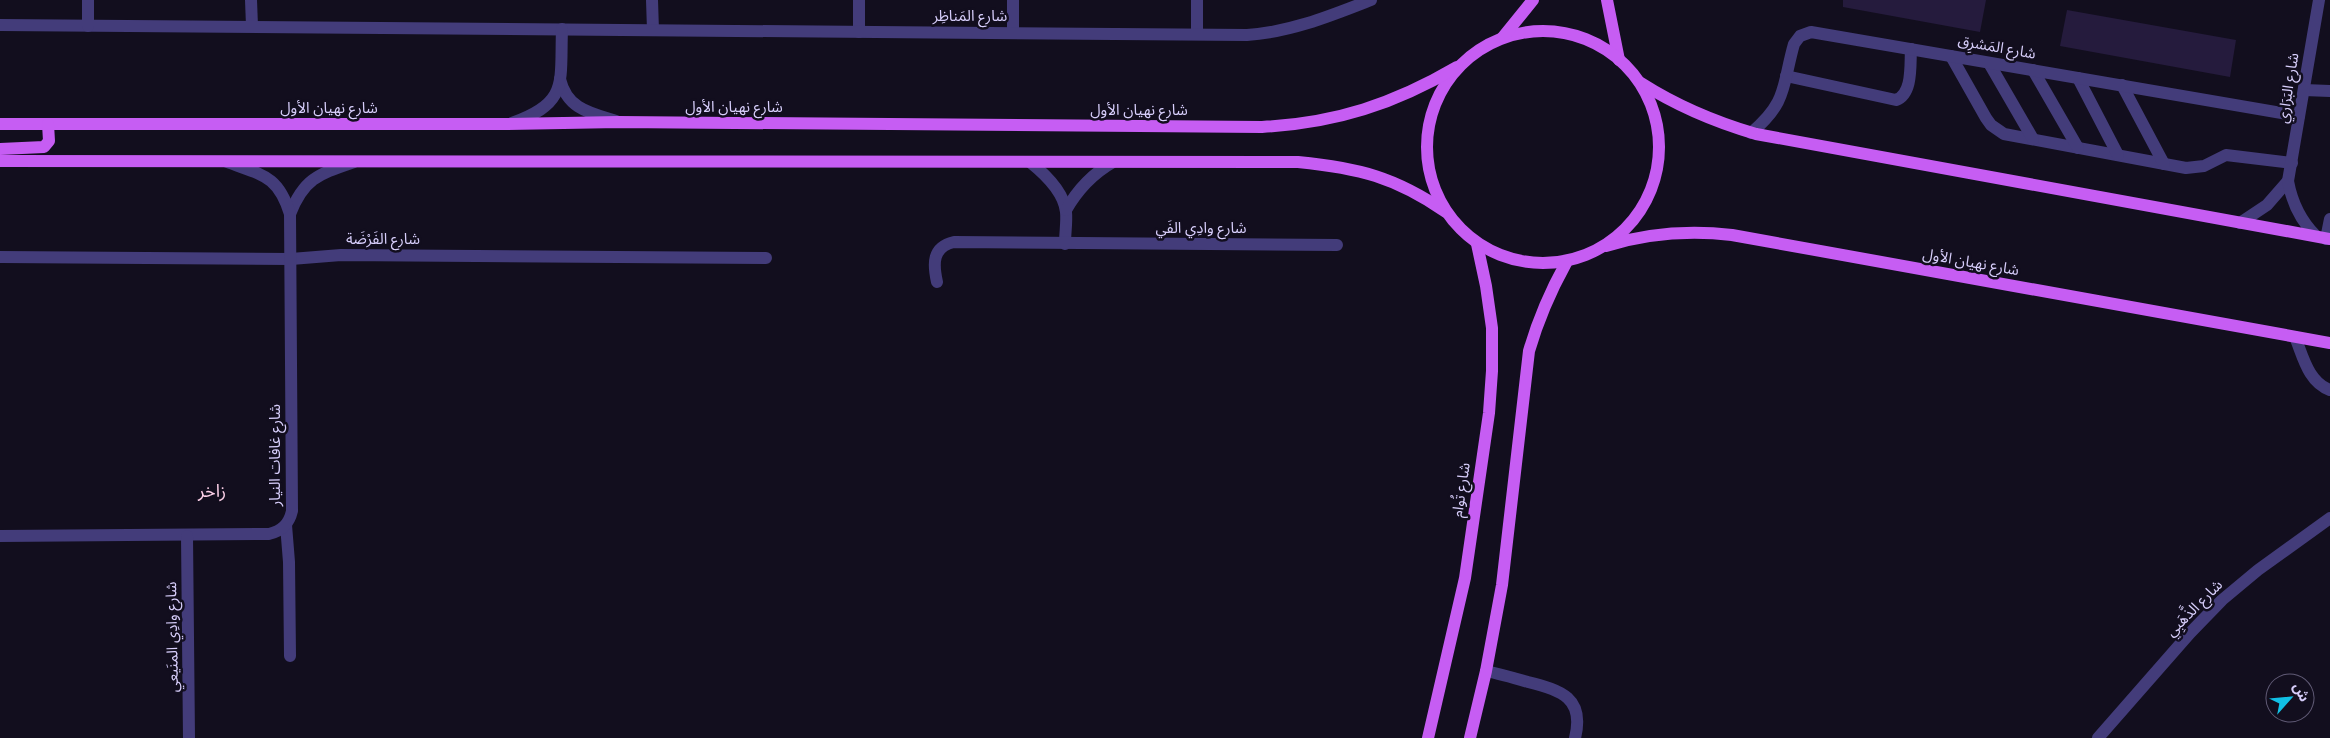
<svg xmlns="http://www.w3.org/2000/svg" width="2330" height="738" font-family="'IBM Plex Sans','Noto Sans Arabic',sans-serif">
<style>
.building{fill:#251b3d}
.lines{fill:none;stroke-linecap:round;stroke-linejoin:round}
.minor{stroke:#433c7a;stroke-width:12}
.major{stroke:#c65df3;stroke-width:12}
.labels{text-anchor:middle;stroke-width:5;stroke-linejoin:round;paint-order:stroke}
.street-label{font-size:15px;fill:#d7cefb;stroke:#120e1e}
.quarter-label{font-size:18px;fill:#fcd0e8;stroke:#120e1e}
</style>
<rect width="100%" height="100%" fill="#120e1e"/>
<g class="building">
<path d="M1843,0H1986L1980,32L1843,7Z"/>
<path d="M2067,10L2236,40L2230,77L2060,46Z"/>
</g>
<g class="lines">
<g class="minor">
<path d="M251,0L252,26"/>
<path d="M652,0L653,30"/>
<path d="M859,0V32"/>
<path d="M1013,0V33"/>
<path d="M1197,0V33"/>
<path d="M0,25L1247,35C1291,32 1330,16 1371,0"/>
<path d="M88,26V0"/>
<path d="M1951,56L1986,118L1991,125L2004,134L2186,168L2204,166L2226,155L2292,163"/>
<path d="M1989,63L2033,139"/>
<path d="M2033,70L2078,148"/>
<path d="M1786,76L1896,100C1913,94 1910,65 1911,49"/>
<path d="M2078,78L2118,155"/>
<path d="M560,79C567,109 590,113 616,121"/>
<path d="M2122,85L2164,164"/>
<path d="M2304,90L2330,91"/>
<path d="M512,123C569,103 560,83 562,29"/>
<path d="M1751,133C1788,102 1782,86 1794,44L1800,36L1811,32L2299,116"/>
<path d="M1030,162C1045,174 1064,192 1066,212C1067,222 1065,233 1065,244"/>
<path d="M1066,210C1078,189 1092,174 1113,162"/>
<path d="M290,214C304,178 319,174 354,162"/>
<path d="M2240,223L2267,205L2288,181"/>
<path d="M2316,236C2300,220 2292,203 2288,181L2319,0"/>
<path d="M2326,239L2330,219"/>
<path d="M0,257L291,259L341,255L766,258"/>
<path d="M937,282C933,264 932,247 954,242L1337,245"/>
<path d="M2295,337C2303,356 2308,382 2330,390"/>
<path d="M286,525L289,562L290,656"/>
<path d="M0,536L269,534C282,531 289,524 292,511L290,214C278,175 262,175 227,162"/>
<path d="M187,536L189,738"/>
<path d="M1486,671C1500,674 1514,678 1528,682C1561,690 1585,698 1575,738"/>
<path d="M2098,738L2190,633L2222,600L2258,570L2330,518"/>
</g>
<g class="major">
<path d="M1607,0L1619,60"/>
<circle cx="1543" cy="147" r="116"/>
<path d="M1503,37L1533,0"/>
<path d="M1641,83C1677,106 1715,122 1756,134L2330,239"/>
<path d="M0,124H508L619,122L1262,127C1336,123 1394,104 1457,67"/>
<path d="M0,149L44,147L49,141L48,124"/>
<path d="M0,161L1298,162C1359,168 1395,177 1446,212"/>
<path d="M1606,246C1648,233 1688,230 1732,235L2330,343"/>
<path d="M1428,738L1465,578L1489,413L1492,371V328L1486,286L1477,244"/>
<path d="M1470,738L1486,671L1502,585L1529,351C1538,320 1550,292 1566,263"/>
</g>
</g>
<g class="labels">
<g class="street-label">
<text x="970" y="21">شارع المَناظِر</text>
<text transform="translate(1997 47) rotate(10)" y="5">شارع المَشرِق</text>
<text transform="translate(2288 88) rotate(-81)" y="5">شارع البَرَاري</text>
<text x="734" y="112">شارع نهيان الأول</text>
<text x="329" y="113">شارع نهيان الأول</text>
<text x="1139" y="115">شارع نهيان الأول</text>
<text x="1201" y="233">شارع وادِي الفَي</text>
<text x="383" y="244">شارع الفَرْضَة</text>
<text transform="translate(1971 262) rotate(10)" y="5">شارع نهيان الأول</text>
<text transform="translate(275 455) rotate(-90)" y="5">شارع غافات النيار</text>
<text transform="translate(1461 490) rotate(-82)" y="5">شارع تُوام</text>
<text transform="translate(2194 608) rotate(-45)" y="5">شارع الذَّهَبِي</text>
<text transform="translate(172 637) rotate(-91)" y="5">شارع وادِي المنَيعي</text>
</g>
<g class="quarter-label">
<text x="212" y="497">زاخر</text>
</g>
</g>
<g transform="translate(2290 698) rotate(63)"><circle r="24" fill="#120e1e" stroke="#615b76"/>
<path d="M0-4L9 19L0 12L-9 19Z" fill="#11c0e5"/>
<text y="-8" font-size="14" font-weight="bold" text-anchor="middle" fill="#d7cefb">ش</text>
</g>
</svg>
